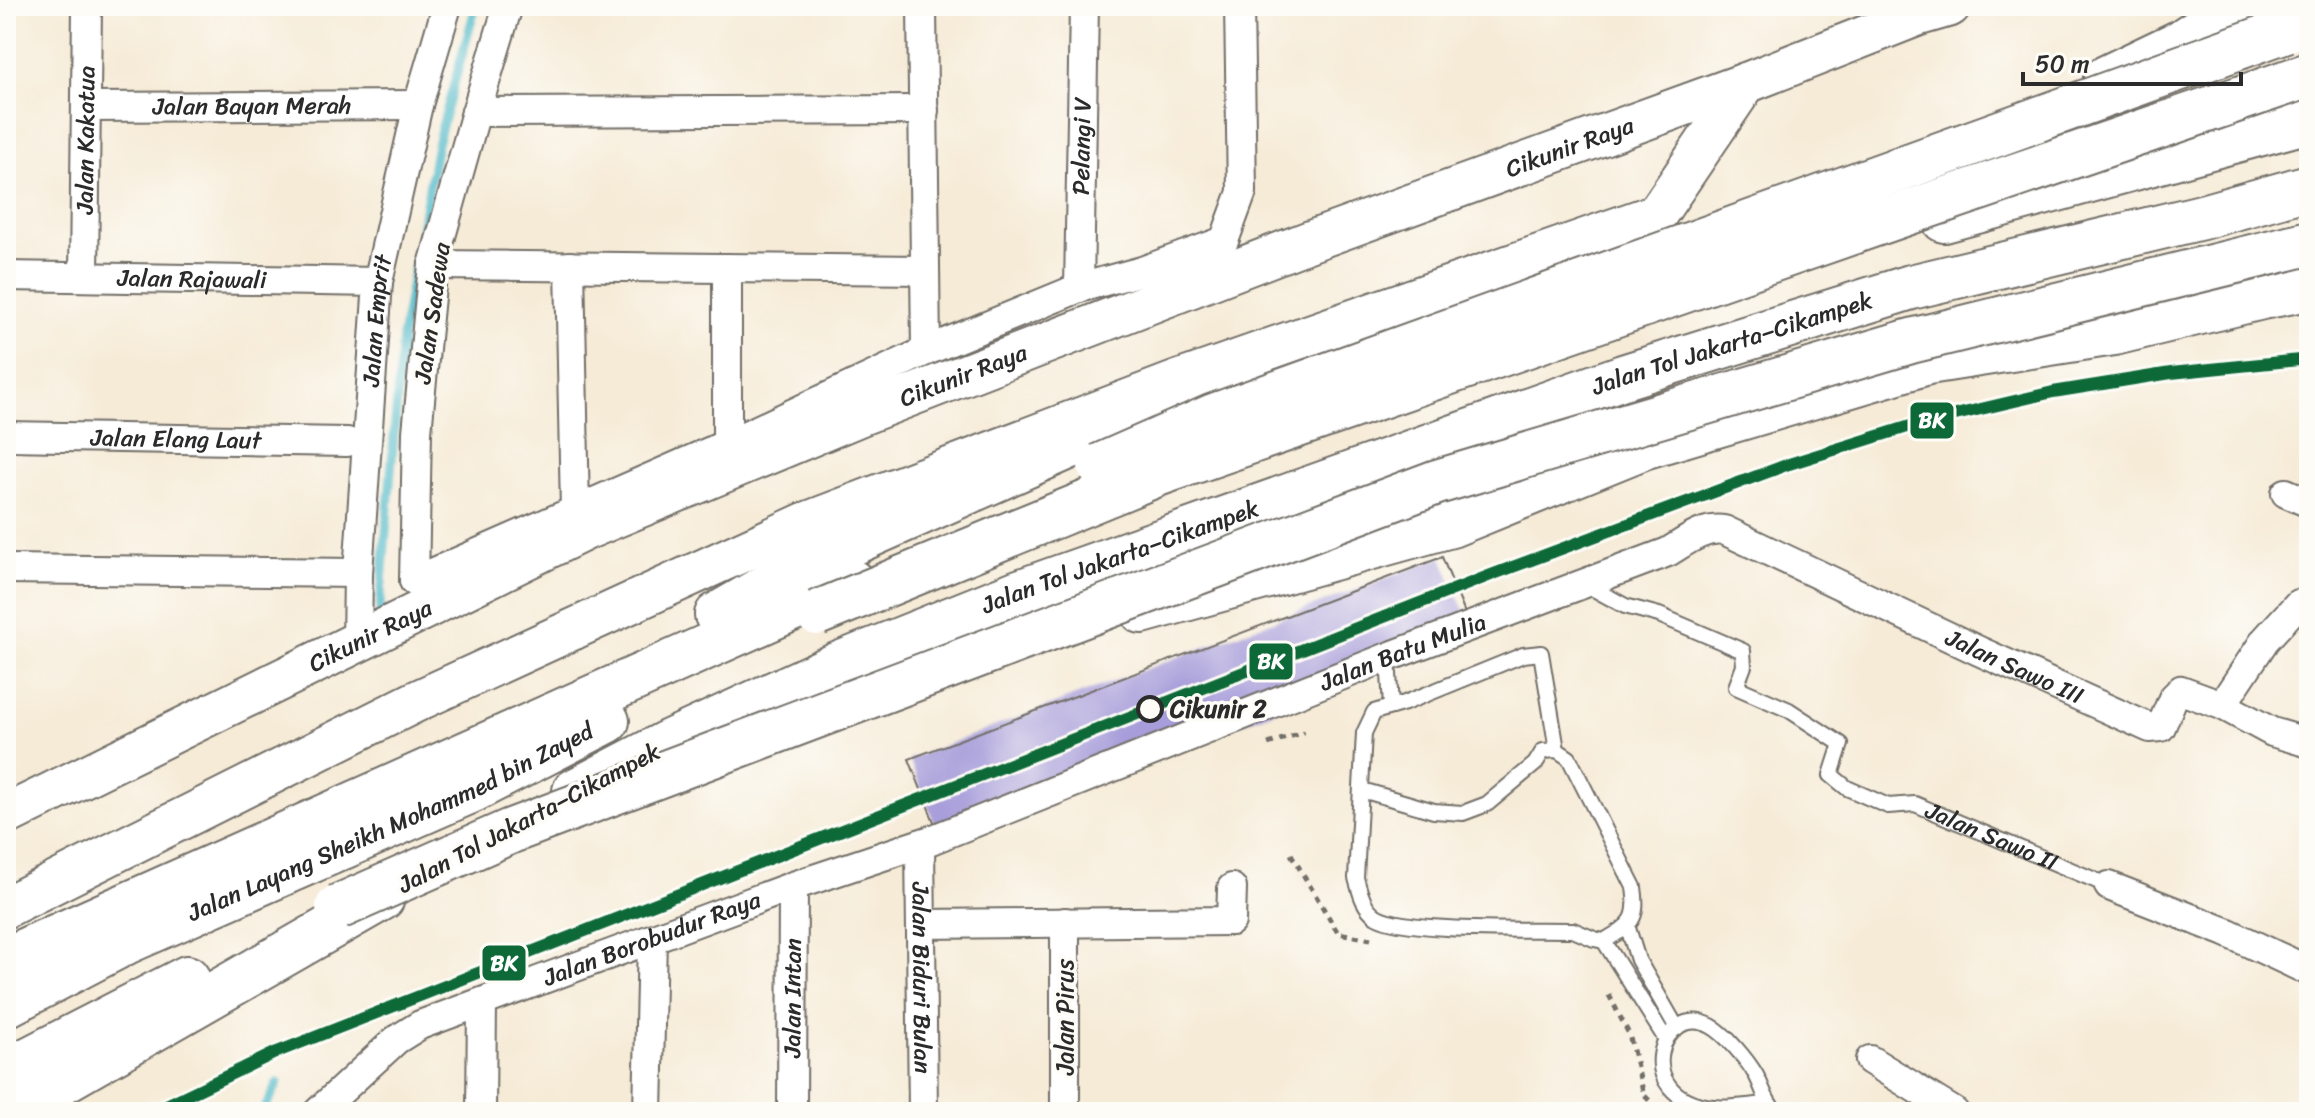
<svg xmlns="http://www.w3.org/2000/svg" width="2315" height="1118" font-family="Sriracha,sans-serif">
<style>
.lines{fill:none;stroke-linecap:round;stroke-linejoin:round}
.stream{stroke:#4bb7c7;stroke-width:9}
.building{fill:#a79dda}
.lane-casing{stroke:#726e67;stroke-width:18}
.street-casing{stroke:#726e67;stroke-width:32}
.secondary-casing{stroke:#726e67;stroke-width:44}
.highway-casing{stroke:#726e67;stroke-width:48}
.path{stroke:#726e67;stroke-width:5;stroke-dasharray:6 6;stroke-linecap:butt}
.lane{stroke:#fff;stroke-width:14}
.street{stroke:#fff;stroke-width:28}
.secondary{stroke:#fff;stroke-width:40}
.highway{stroke:#fff;stroke-width:44}
.highway-bridge-casing{stroke:#726e67;stroke-width:48;stroke-linecap:butt}
.highway-bridge{stroke:#fff;stroke-width:44}
.rail-1-casing{stroke:#fdfcf7;stroke-width:18}
.rail-1{stroke:#0e6938;stroke-width:12}
.stop-dot{fill:#fdfcf7;stroke:#2b2b2b;stroke-width:4}
.labels{text-anchor:middle;stroke-width:7;stroke-linejoin:round;paint-order:stroke}
.street-label{font-size:24px;fill:#2b2b2b;stroke:#fdfcf7}
.stop-label{font-size:24px;font-weight:bold;fill:#2b2b2b;stroke:#fdfcf7;text-anchor:start}
.line-badge{stroke:#fdfcf7;stroke-width:3}
.badge-label{font-size:22px;text-anchor:middle;font-weight:bold;fill:#fff}
</style>
<rect width="100%" height="100%" fill="#fdfcf7"/>
<filter id="ink" filterUnits="userSpaceOnUse"><feTurbulence type="fractalNoise" baseFrequency=".0125" numOctaves="2"/><feDisplacementMap in="SourceGraphic" scale="16" xChannelSelector="R" yChannelSelector="G"/><feConvolveMatrix kernelMatrix="1 2 1 2 8 2 1 2 1" color-interpolation-filters="sRGB"/></filter>
<filter id="wash" filterUnits="userSpaceOnUse"><feTurbulence type="fractalNoise" baseFrequency=".006" numOctaves="4" result="noise"/><feDisplacementMap in="SourceGraphic" scale="32" xChannelSelector="R" yChannelSelector="G"/><feGaussianBlur stdDeviation="1.8" result="paint"/><feColorMatrix in="noise" values="0 0 0 0 0 0 0 0 0 0 0 0 0 0 0 0 0 1.4 0 .05"/><feComposite in="paint" operator="in"/></filter>
<g filter="url(#wash)">
<rect width="100%" height="100%" fill="#f6ebd7"/>
<g class="lines">
<g class="stream">
<path d="M379,620L402,337L437,144L476,6"/>
<path d="M263,1112L278,1082"/>
</g>
</g>
<g id="blocks">
<path class="building" d="M1442,557L1473,633L942,842L909,759Z"/>
</g>
</g>
<g filter="url(#ink)">
<use href="#blocks" fill-opacity="0" stroke="#726e67" stroke-width="2"/>
<g class="lines">
<defs>
<g id="lane">
<path id="s1" d="M1585,584L1625,606L1659,615L1743,651L1744,666L1736,687L1789,710L1841,744L1831,775L1847,788L1888,806L1915,804L2109,886"/>
<path d="M1388,657L1391,707"/>
<path d="M1362,790L1434,811L1463,813L1487,804L1535,764L1543,751L1557,750L1569,758L1634,887C1639,921 1631,925 1604,941L1594,939L1573,930C1535,929 1403,933 1376,916C1363,907 1360,892 1356,878L1364,733L1374,712L1405,703L1523,655L1541,653L1557,750"/>
<path d="M1628,928L1638,960L1677,1028"/>
<path d="M1604,941L1665,1038"/>
<path d="M1768,1104C1750,1105 1730,1109 1713,1107C1628,1098 1661,1000 1711,1026C1726,1034 1747,1060 1756,1075C1763,1088 1765,1101 1776,1112"/>
</g>
<g id="street">
<path d="M508,6L476,112L433,265L417,432L414,581L727,444L926,351L1079,288L1142,271L1224,241L1242,192L1239,6"/>
<path d="M922,6L926,351"/>
<path id="s2" d="M86,107L418,105"/>
<path d="M476,112L924,110"/>
<path d="M433,265L925,270"/>
<path d="M570,266L575,511"/>
<path d="M727,268V444"/>
<path id="s3" d="M6,276L378,282"/>
<path id="s4" d="M84,276L87,6"/>
<path id="s5" d="M1079,288L1084,6"/>
<path id="s6" d="M6,436L347,442"/>
<path d="M2286,493L2309,503"/>
<path d="M6,569L358,573"/>
<path id="s7" d="M357,644L358,573L378,282L418,105L447,6"/>
<path d="M2222,705L2265,640L2298,604"/>
<path id="s8" d="M920,844L923,1112"/>
<path d="M2109,886L2226,932L2309,971"/>
<path d="M1065,922V1112"/>
<path d="M921,924L1231,921L1232,888"/>
<path d="M1870,1060L1954,1112"/>
<path id="s9" d="M318,1112L396,1040L420,1025L793,886L931,840L1388,657L1668,552C1685,542 1703,527 1724,530L1979,651L2150,728L2161,727L2173,698L2181,690L2222,705L2272,732L2309,743"/>
<path d="M481,1112L482,1003"/>
<path d="M648,1112L652,939"/>
<path id="s10" d="M792,1112L793,886"/>
</g>
<g id="secondary">
<path id="s11" d="M6,815L585,530L866,413L1308,242L1746,83L1919,15L1950,6"/>
<path d="M6,907L419,700L805,523L1175,382L1657,214L1746,83"/>
</g>
<g id="highway">
<path d="M2106,78L2181,42L2235,6"/>
<path d="M1944,220L2309,120"/>
<path d="M1142,611L1451,525L1643,447L1928,362L2114,333L2262,297L2309,288"/>
<path d="M717,615L807,563L1091,437L1254,379"/>
<path id="s12" d="M575,791L669,742L837,665L1019,592L1623,377L1911,287L2202,217L2309,187"/>
<path d="M6,959L852,582"/>
<path id="s13" d="M6,1005L128,941L475,789L607,721"/>
<path d="M6,1071L187,978"/>
<path d="M9,1112L382,898"/>
</g>
</defs>
<use href="#lane" class="lane-casing"/>
<use href="#street" class="street-casing"/>
<use href="#secondary" class="secondary-casing"/>
<use href="#highway" class="highway-casing"/>
<g class="path">
<path d="M1268,744L1304,732"/>
<path d="M1291,854L1338,933L1371,939"/>
<path d="M1609,995L1629,1034L1644,1095L1661,1112"/>
</g>
<use href="#lane" class="lane"/>
<use href="#street" class="street"/>
<use href="#secondary" class="secondary"/>
<use href="#highway" class="highway"/>
<defs>
<g id="highway-bridge">
<path d="M1100,466L1214,416L2286,30"/>
<path d="M817,613L1160,473L1895,217L2309,75"/>
<path d="M338,907L511,831L1437,482L1911,341L2309,243"/>
</g>
</defs>
<use href="#highway-bridge" class="highway-bridge-casing"/>
<use href="#highway-bridge" class="highway-bridge"/>
<defs>
<path id="rail-1" d="M152,1112L277,1052L1491,575L1789,464L1917,424L2053,392L2171,373L2309,359"/>
</defs>
<use href="#rail-1" class="rail-1-casing"/>
<use href="#rail-1" class="rail-1"/>
</g>
</g>
<circle class="stop-dot" cx="1150" cy="709" r="12"/>
<g class="labels">
<g class="street-label">
<text dy="8" stroke="none"><textPath href="#s2" startOffset="166">Jalan Bayan Merah</textPath></text>
<text dy="8" stroke="none"><textPath href="#s4" startOffset="136">Jalan Kakatua</textPath></text>
<text dy="8" stroke="none"><textPath href="#s5" startOffset="142">Pelangi V</textPath></text>
<text dy="8" stroke="none"><textPath href="#s11" startOffset="1702">Cikunir Raya</textPath></text>
<text dy="8" stroke="none"><textPath href="#s3" startOffset="186">Jalan Rajawali</textPath></text>
<text transform="translate(432 313) rotate(-82)" y="8">Jalan Sadewa</text>
<text dy="8" stroke="none"><textPath href="#s7" startOffset="324">Jalan Emprit</textPath></text>
<text dy="8" stroke="none"><textPath href="#s12" startOffset="1242">Jalan Tol Jakarta–Cikampek</textPath></text>
<text dy="8" stroke="none"><textPath href="#s11" startOffset="1054">Cikunir Raya</textPath></text>
<text dy="8" stroke="none"><textPath href="#s6" startOffset="170">Jalan Elang Laut</textPath></text>
<text dy="8" stroke="none"><textPath href="#s12" startOffset="594">Jalan Tol Jakarta–Cikampek</textPath></text>
<text dy="8" stroke="none"><textPath href="#s11" startOffset="406">Cikunir Raya</textPath></text>
<text dy="8" stroke="none"><textPath href="#s9" startOffset="1186">Jalan Batu Mulia</textPath></text>
<text dy="8" stroke="none"><textPath href="#s9" startOffset="1852">Jalan Sawo III</textPath></text>
<text transform="translate(529 818) rotate(-28)" y="8">Jalan Tol Jakarta–Cikampek</text>
<text dy="8" stroke="none"><textPath href="#s13" startOffset="426">Jalan Layang Sheikh Mohammed bin Zayed</textPath></text>
<text dy="8" stroke="none"><textPath href="#s1" startOffset="538">Jalan Sawo II</textPath></text>
<text dy="8" stroke="none"><textPath href="#s9" startOffset="382">Jalan Borobudur Raya</textPath></text>
<text dy="8" stroke="none"><textPath href="#s8" startOffset="134">Jalan Biduri Bulan</textPath></text>
<text dy="8" stroke="none"><textPath href="#s10" startOffset="114">Jalan Intan</textPath></text>
<text transform="translate(1065 1017) rotate(-90)" y="8">Jalan Pirus</text>
</g>
<g class="stop-label">
<text x="1170" y="717">Cikunir 2</text>
</g>
</g>
<g class="line-badge">
<rect x="1909" y="401" width="46" height="39" rx="8" fill="#0e6938"/>
<rect x="1248" y="642" width="46" height="39" rx="8" fill="#0e6938"/>
<rect x="481" y="944" width="46" height="38" rx="8" fill="#0e6938"/>
</g>
<g class="badge-label">
<text x="1932" y="428">BK</text>
<text x="1271" y="669">BK</text>
<text x="504" y="971">BK</text>
</g>
<rect width="2315" height="1118" fill="none" stroke="#fdfcf7" stroke-width="32"/>
<path d="M2023 72v12h218v-12" fill="none" stroke="#2b2b2b" stroke-width="4"/>
<text x="2035" y="72" font-size="24" fill="#2b2b2b" stroke="#fdfcf7" stroke-width="6" paint-order="stroke">50 m</text>
</svg>
